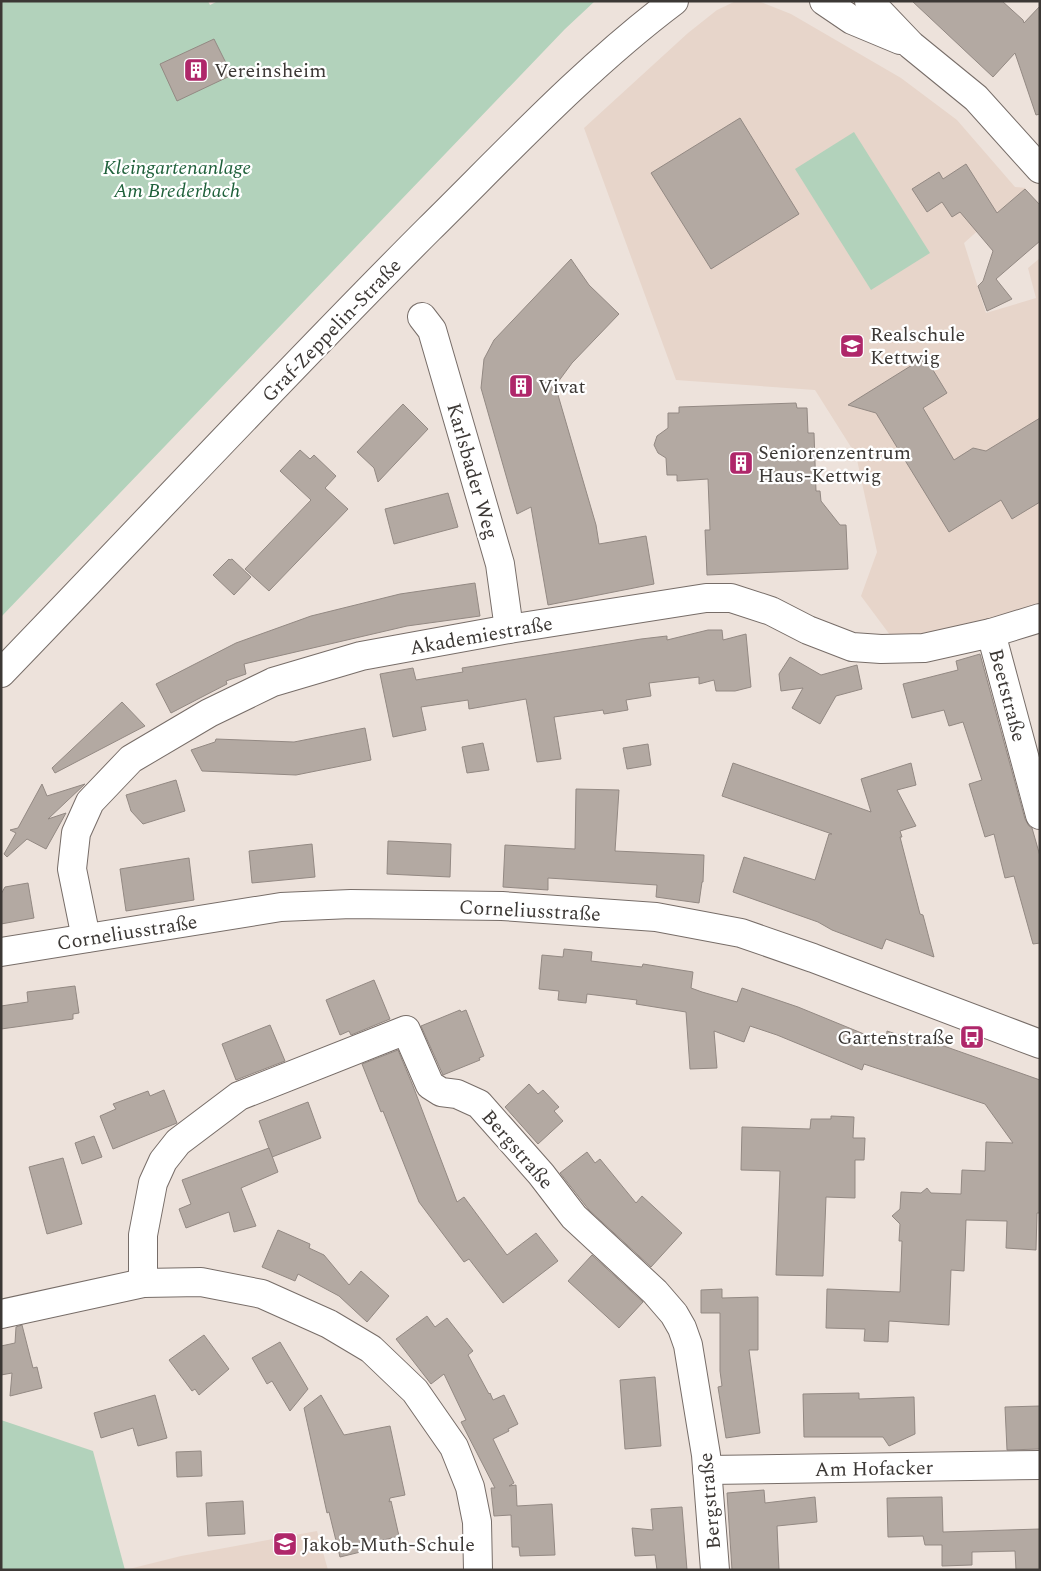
<svg xmlns="http://www.w3.org/2000/svg" width="1041" height="1571" font-family="Spectral,serif">
<style>
.built{fill:#e7d5ca}
.green{fill:#b2d2bb}
.building{fill:#b3a9a2;stroke:#938983}
.lines{fill:none;stroke-linecap:round;stroke-linejoin:round}
.minor-casing{stroke:#776d68;stroke-width:30}
.major-casing{stroke:#776d68;stroke-width:30}
.minor{stroke:#fff;stroke-width:28}
.major{stroke:#fff;stroke-width:28}
.labels{text-anchor:middle;stroke-width:4.5;stroke-linejoin:round;paint-order:stroke}
.poi-label{font-size:20px;fill:#3c3835;stroke:#fff;text-anchor:start}
.park-label{font-size:20px;font-style:italic;fill:#1f613b;stroke:#fff}
.street-label{font-size:20px;fill:#3c3835;stroke:#fff}
</style>
<rect width="100%" height="100%" fill="#ede2db"/>
<g class="built">
<path d="M736,1H758L791,14L901,78L957,120L1015,187L1026,188L964,243L986,313L1036,298L1028,268L1040,258V603L1028,609L1000,619L909,638L893,639L861,596L877,552L856,455L815,390L676,380L584,128L688,33L717,10Z"/>
<path d="M317,1531L328,1570H125L181,1556Z"/>
</g>
<g class="green">
<path d="M1,1H208L210,5L218,1H595L565,29L1,617Z"/>
<path d="M854,132L930,253L871,290L795,169Z"/>
<path d="M1,1420L93,1451L125,1570H1Z"/>
</g>
<g class="building">
<path d="M912,1H1002L1023,20L1024,23L1040,6V114L1036,115L1015,53L993,77Z"/>
<path d="M214,39L232,75L177,101L160,64Z"/>
<path d="M740,118L799,214L711,269L651,173Z"/>
<path d="M966,164L997,213L1025,189L1040,205V241L996,279L1012,299L987,311L978,286L983,281L993,251L960,212L952,217L942,202L927,212L912,189L939,172L943,179Z"/>
<path d="M571,259L589,285L619,314L572,363L558,382V395L596,525L599,544L646,536L654,584L548,605L531,507L517,514L481,388L484,359L494,340Z"/>
<path d="M925,357L947,393L923,408L954,460L973,448L986,451L1040,418V502L1012,519L1001,500L949,532L876,413L848,405Z"/>
<path d="M796,403L797,408H807L808,433H814L816,491H820L821,501L840,525H846L848,569L707,575L705,530H710L708,479L677,481V475H667L666,458L658,453L654,445L657,436L668,428V413H679V407Z"/>
<path d="M403,404L428,429L378,482L374,468L357,452Z"/>
<path d="M300,450L310,459L314,455L336,476L325,488L348,509L269,591L245,569L311,500L280,471Z"/>
<path d="M448,493L458,527L394,544L385,509Z"/>
<path d="M229,559L230,560L232,559L251,577L234,595L213,575Z"/>
<path d="M475,583L480,616L407,626L244,664L246,674L226,681L227,684L171,713L156,684L236,643L311,616L400,594Z"/>
<path d="M708,630H722L723,640L746,634L751,687L735,691H716L714,680L699,684V677L649,683L651,696L626,700L628,710L604,714L603,710L554,717L561,759L537,762L526,699L469,709L468,700L421,707L426,730L393,737L380,674L413,668L416,680L463,672L462,668L641,639L667,636V640Z"/>
<path d="M980,654L1025,819L1029,826L1032,828L1040,856V943L1033,944L1014,876L1005,878L994,834L985,837L969,784L982,780L963,722L949,726L944,710L912,718L903,684L958,670L956,661Z"/>
<path d="M790,657L821,675L857,665L862,689L836,696L820,724L792,708L803,688L781,691L779,674Z"/>
<path d="M122,702L145,726L55,773L52,768Z"/>
<path d="M365,728L371,760L296,775L202,771L191,750L215,742L216,739L294,742Z"/>
<path d="M483,743L489,770L467,773L462,747Z"/>
<path d="M648,744L651,765L627,769L623,748Z"/>
<path d="M733,763L871,812L861,779L911,763L916,785L897,790L916,826L900,831L902,837H900L920,914L923,915L934,957L886,939L882,949L832,930L818,922L733,892L744,857L815,880L829,834H832L722,796Z"/>
<path d="M176,780L185,811L143,824L131,811L126,795Z"/>
<path d="M42,784L47,796L85,784L48,819L66,813L46,849L27,839L7,857L4,854L16,833L10,830L18,828Z"/>
<path d="M576,789L619,790L615,851L704,855L703,882H702L699,903L656,897L657,885L548,878V890L503,887L505,845L575,849Z"/>
<path d="M388,841L451,844L450,877L387,874Z"/>
<path d="M312,844L315,877L252,883L249,851Z"/>
<path d="M189,858L194,900L126,911L120,869Z"/>
<path d="M28,883L34,918L1,924V894L5,887Z"/>
<path d="M564,949L592,952L591,961L642,967L643,964L693,972L691,988L702,992L737,1002L742,988L798,1007L886,1043L887,1031L905,1037L907,1033L1040,1080V1213H1037L1036,1250L1006,1248L1007,1221L966,1220L964,1271L951,1270L949,1325L889,1321L888,1342L864,1341L865,1329L826,1328L827,1289L900,1292L902,1241H899L900,1224L892,1216L900,1209L901,1192L921,1193L927,1188L931,1193L961,1194L962,1170L985,1171L986,1142L1013,1143L985,1104L864,1064L862,1070L777,1035L750,1026L744,1042L714,1031L717,1068L690,1069L686,1012L636,1004L637,1000L587,994L586,1003L558,1000L559,991L539,989L542,955L563,957Z"/>
<path d="M374,980L390,1019L351,1035L349,1031L340,1035L326,1000Z"/>
<path d="M75,986L79,1013L73,1014V1019L1,1029V1006L28,1002L27,992Z"/>
<path d="M460,1010L461,1012L466,1010L484,1056L479,1058L480,1060L443,1075L421,1026Z"/>
<path d="M270,1025L285,1061L236,1080L222,1044Z"/>
<path d="M398,1050L413,1086L457,1202L464,1197L507,1255L536,1233L558,1261L503,1303L469,1259L464,1262L419,1202L383,1111L381,1112L362,1064Z"/>
<path d="M529,1084L538,1094L543,1090L559,1107L554,1111L563,1121L538,1144L505,1107Z"/>
<path d="M164,1090L177,1123L113,1149L100,1116L116,1109L113,1104L148,1091L150,1096Z"/>
<path d="M308,1102L321,1138L272,1157L259,1121Z"/>
<path d="M831,1116L854,1117L853,1138H865L864,1160H855V1198L826,1197L823,1276L776,1275L780,1171L741,1170L742,1127L810,1129L811,1119H831Z"/>
<path d="M94,1136L102,1157L82,1164L75,1143Z"/>
<path d="M269,1148L278,1172L241,1188L256,1226L234,1232L229,1212L186,1228L179,1209L191,1204L182,1180Z"/>
<path d="M587,1152L595,1163L600,1159L636,1203L642,1196L682,1233L651,1267L589,1210L560,1173Z"/>
<path d="M63,1158L82,1224L47,1234L29,1167Z"/>
<path d="M278,1230L310,1244L309,1248L324,1255L349,1285L361,1271L389,1296L367,1322L339,1296L298,1274L295,1281L262,1267Z"/>
<path d="M592,1255L643,1302L619,1328L568,1281Z"/>
<path d="M722,1289V1298L758,1297V1350H749L760,1433L726,1438L718,1387L722,1386L720,1371V1313H701V1290Z"/>
<path d="M427,1316L435,1327L447,1318L473,1351L468,1355L489,1394L490,1393L493,1400L504,1395L518,1424L508,1429L509,1431L493,1439L514,1483L509,1486L516,1485L517,1506L552,1504L555,1555L520,1556L519,1547H512L511,1515L494,1516L491,1488H495L461,1422L466,1420L444,1374L431,1384L396,1339Z"/>
<path d="M22,1325L33,1368L37,1367L42,1388L10,1396L12,1373L1,1375V1346L15,1343L16,1327Z"/>
<path d="M204,1335L229,1369L199,1395L195,1389L192,1391L169,1360Z"/>
<path d="M280,1342L308,1389L290,1411L272,1381L267,1384L252,1358Z"/>
<path d="M655,1377L661,1446L625,1449L620,1380Z"/>
<path d="M859,1393V1399L914,1397L915,1434L889,1446L883,1437H804L803,1394Z"/>
<path d="M155,1395L167,1438L138,1446L133,1428L101,1438L94,1413Z"/>
<path d="M321,1395L344,1435L390,1426L405,1495L390,1498L389,1502L391,1501L399,1536L380,1541L381,1547L340,1557L329,1512L327,1513L304,1408Z"/>
<path d="M1040,1406V1449L1007,1450L1005,1407Z"/>
<path d="M201,1451L202,1476L177,1477L176,1452Z"/>
<path d="M764,1490L765,1503L815,1497L817,1522L777,1526L779,1570H732L727,1493Z"/>
<path d="M942,1497L943,1532L1040,1529V1570H1016L1015,1551L972,1552V1565L942,1566V1545H925L923,1536L888,1537L887,1498Z"/>
<path d="M243,1501L245,1534L208,1536L206,1503Z"/>
<path d="M682,1507L687,1570H657L655,1555L635,1556L632,1528L653,1530L651,1509Z"/>
</g>
<g class="lines">
<defs>
<g id="minor">
<path d="M824,1L852,20L900,40"/>
<path d="M869,1L911,45L976,98L1040,169"/>
<path d="M422,317L432,330L500,564L509,629"/>
<path d="M991,633L1040,815"/>
<path d="M86,938L72,869L76,833L90,802L131,759L209,713L273,682L361,656L509,629L706,598H731L771,611L808,630L852,647L881,649L924,648L991,633L1040,618"/>
<path d="M1,952L281,907L351,904L502,906L656,917L741,933L813,958L1040,1044"/>
<path d="M143,1283V1235L153,1183L163,1161L178,1142L239,1096L406,1030L430,1085L441,1092L457,1094L479,1104L541,1174L574,1217L655,1292L674,1314L682,1328L688,1345L706,1455L715,1570"/>
<path d="M1,1314L143,1283L201,1282L262,1294L329,1324L371,1349L415,1391L454,1447L470,1487L477,1522L478,1570"/>
<path d="M707,1470L1040,1465"/>
</g>
<path id="major" d="M1,673C144,525 284,374 429,229C508,151 585,68 674,1"/>
</defs>
<use href="#minor" class="minor-casing"/>
<use href="#major" class="major-casing"/>
<use href="#minor" class="minor"/>
<use href="#major" class="major"/>
</g>
<defs>
<symbol id="building-square" viewBox="-11 -11 22 22"><rect x="-9" y="-9" width="18" height="18" rx="4" fill="#af276a" stroke="#fff"/><path d="M-4-6H4V6H1V3H-1V6H-4ZM-2.5-4.3h1.7v1.8h-1.7ZM.8-4.3h1.7v1.8H.8ZM-2.5-1h1.7V.8h-1.7ZM.8-1h1.7V.8H.8Z" fill="#fff"/></symbol>
<symbol id="school-square" viewBox="-11 -11 22 22"><rect x="-9" y="-9" width="18" height="18" rx="4" fill="#af276a" stroke="#fff"/><path d="M0-5L7-2L0 1L-7-2ZM-4 1L0 2.5L4 1V4Q0 6-4 4Z" fill="#fff"/></symbol>
<symbol id="bus-square" viewBox="-11 -11 22 22"><rect x="-9" y="-9" width="18" height="18" rx="4" fill="#af276a" stroke="#fff"/><path d="M-5-6H5V4H4V6H2V4H-2V6H-4V4H-5ZM-3.5-4V0h7V-4ZM-3.5 1.2v1.5H-2V1.2ZM2 1.2v1.5H3.5V1.2Z" fill="#fff"/></symbol>
</defs>
<g fill-rule="evenodd">
<use href="#building-square" x="182" y="56" width="28" height="28"/>
<use href="#school-square" x="838" y="332" width="28" height="28"/>
<use href="#building-square" x="507" y="372" width="28" height="28"/>
<use href="#building-square" x="727" y="449" width="28" height="28"/>
<use href="#bus-square" x="958" y="1023" width="28" height="28"/>
<use href="#school-square" x="271" y="1530" width="28" height="28"/>
</g>
<g class="labels">
<g class="poi-label">
<text x="214" y="77">Vereinsheim</text>
<text x="870" y="341">Realschule<tspan x="870" dy="23">Kettwig</tspan></text>
<text x="538" y="393">Vivat</text>
<text x="758" y="459">Seniorenzentrum<tspan x="758" dy="23">Haus-Kettwig</tspan></text>
<text x="954" y="1044" text-anchor="end">Gartenstraße</text>
<text x="302" y="1551">Jakob-Muth-Schule</text>
</g>
<g class="park-label">
<text x="177" y="174">Kleingartenanlage<tspan x="177" dy="23">Am Brederbach</tspan></text>
</g>
<g class="street-label">
<text transform="translate(331 330) rotate(-46)" y="7">Graf-Zeppelin-Straße</text>
<text transform="translate(473 471) rotate(74)" y="7">Karlsbader Weg</text>
<text transform="translate(481 635) rotate(-10)" y="7">Akademiestraße</text>
<text transform="translate(1008 695) rotate(75)" y="7">Beetstraße</text>
<text transform="translate(530 910) rotate(3)" y="7">Corneliusstraße</text>
<text transform="translate(127 932) rotate(-9)" y="7">Corneliusstraße</text>
<text transform="translate(518 1149) rotate(49)" y="7">Bergstraße</text>
<text transform="translate(874 1468) rotate(-1)" y="7">Am Hofacker</text>
<text transform="translate(709 1501) rotate(-95)" y="7">Bergstraße</text>
</g>
</g>
<rect width="1041" height="1571" fill="none" stroke="#3c3835" stroke-width="5"/>
</svg>
